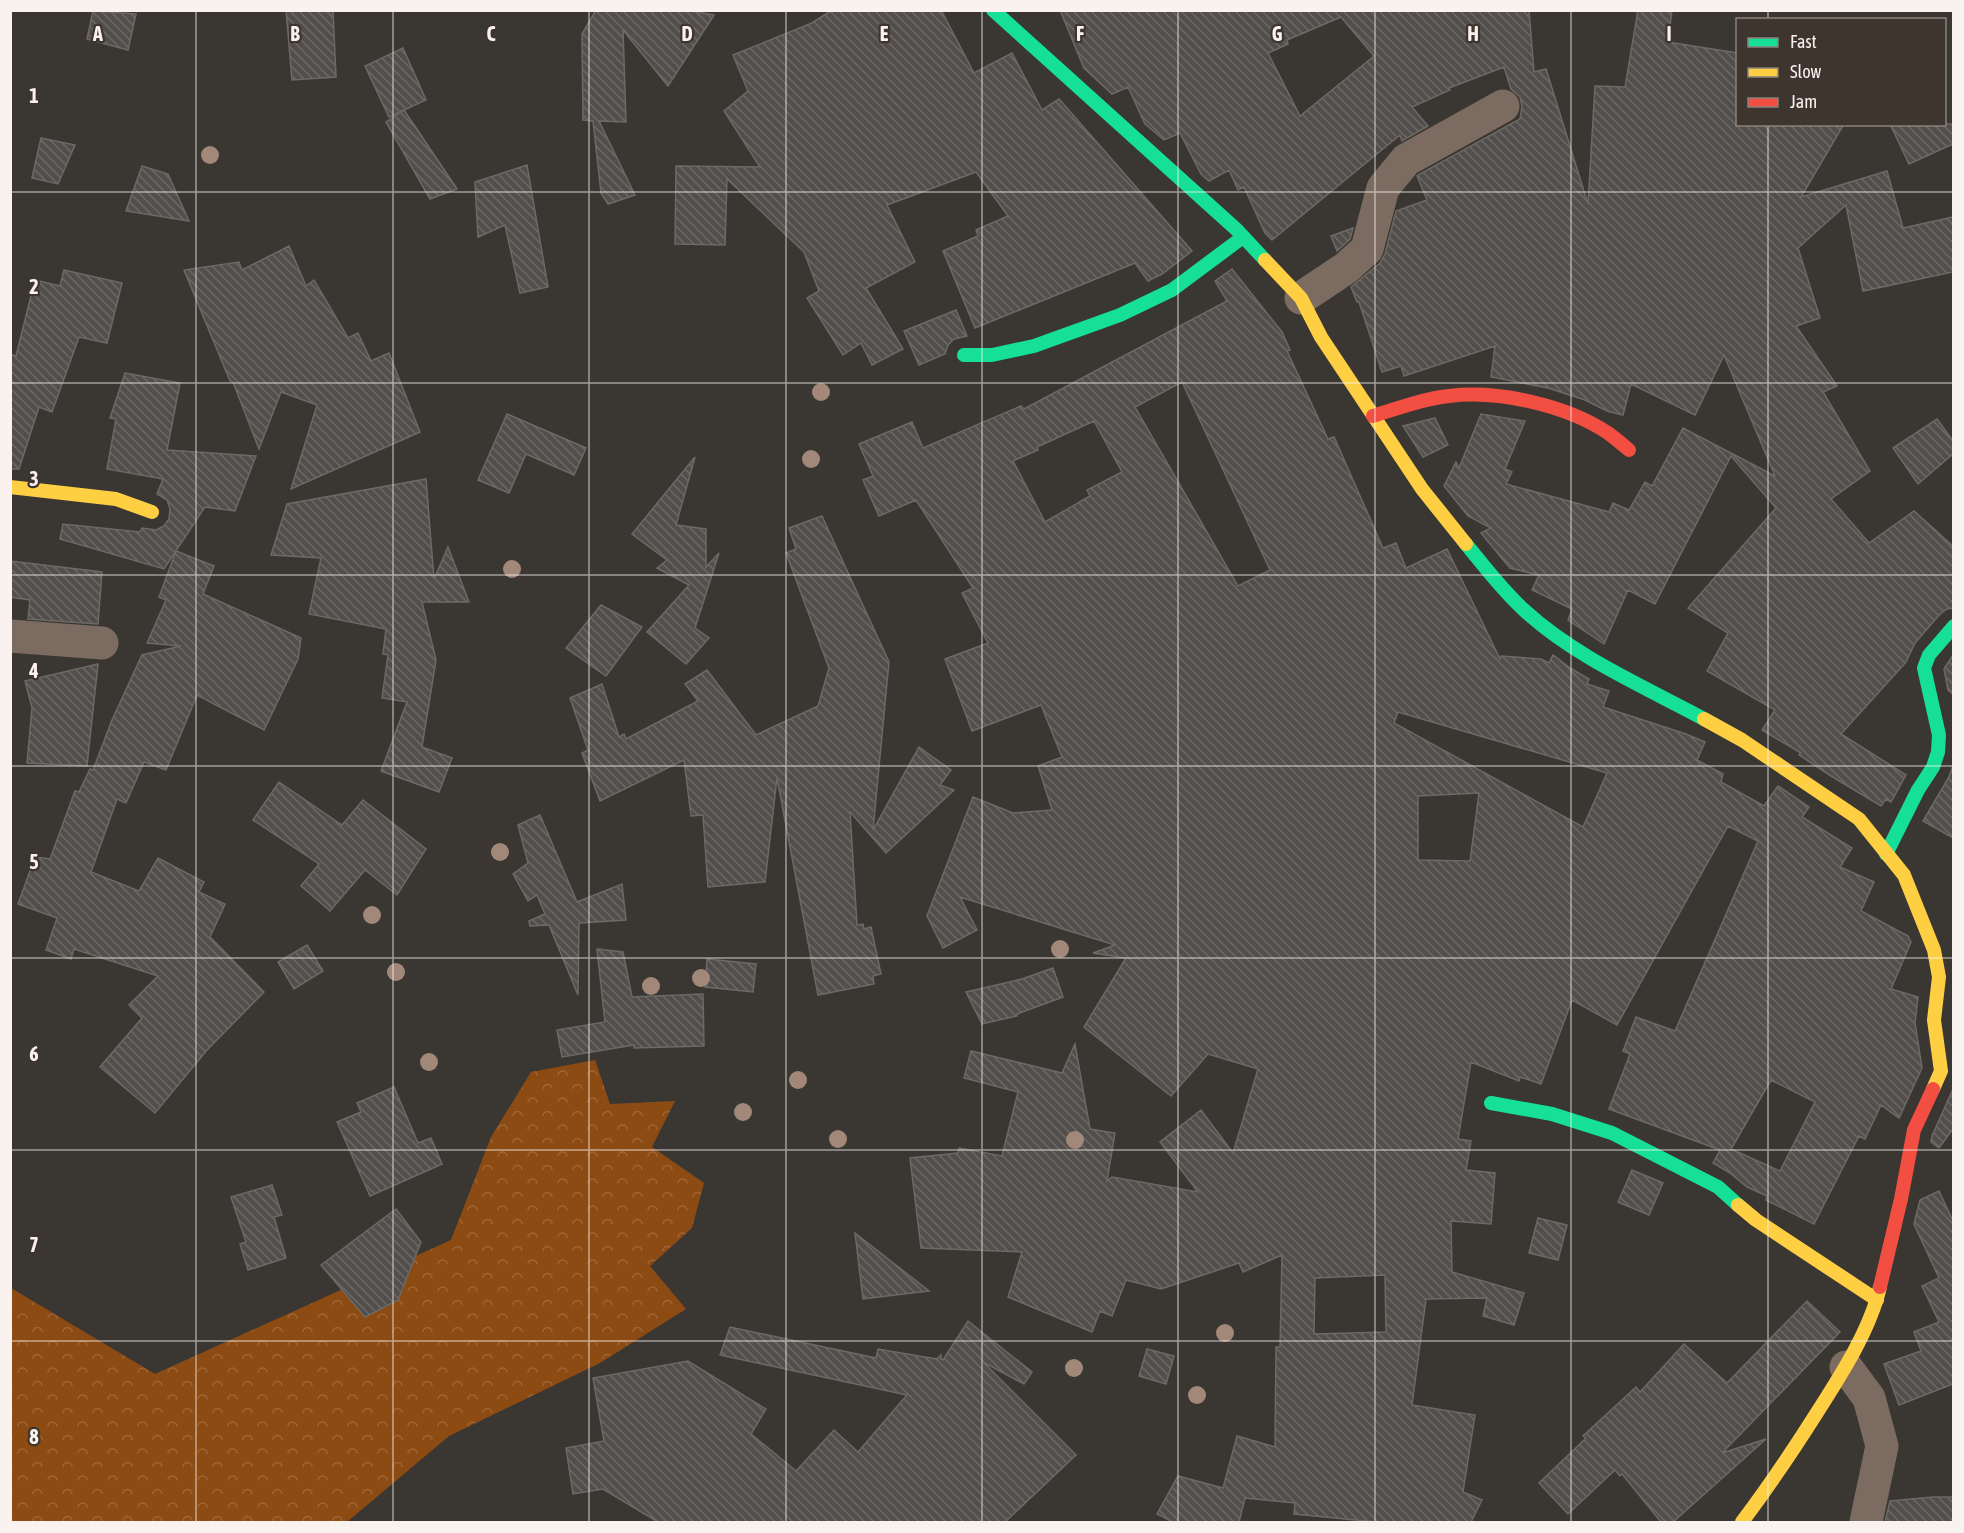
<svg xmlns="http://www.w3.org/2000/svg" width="1964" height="1533" font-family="'Asap Condensed',sans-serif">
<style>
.forest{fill:url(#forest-crowns)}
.building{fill:url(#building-back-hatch);stroke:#6d6966;stroke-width:1.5;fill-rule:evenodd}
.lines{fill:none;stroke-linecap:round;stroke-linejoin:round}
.street{stroke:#7b6b61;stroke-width:33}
.fast{stroke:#16e098;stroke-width:14}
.slow{stroke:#ffcf43;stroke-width:14}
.jam{stroke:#f24e42;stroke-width:14}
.tree{fill:#a28878}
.grid{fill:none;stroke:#f9f2ef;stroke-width:1.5;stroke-opacity:0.55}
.grid-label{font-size:20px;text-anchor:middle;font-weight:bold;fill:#f9f2ef;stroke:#3e352f;stroke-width:4.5;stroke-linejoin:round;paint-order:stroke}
</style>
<defs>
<pattern id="forest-crowns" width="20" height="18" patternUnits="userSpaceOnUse" patternTransform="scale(1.5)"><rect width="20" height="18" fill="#8d4b14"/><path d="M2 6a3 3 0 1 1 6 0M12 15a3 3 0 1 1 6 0" fill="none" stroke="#9e6536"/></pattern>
<pattern id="building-back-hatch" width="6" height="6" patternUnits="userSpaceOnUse" patternTransform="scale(1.5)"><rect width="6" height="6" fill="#514e4b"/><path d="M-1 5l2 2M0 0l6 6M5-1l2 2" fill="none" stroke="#6b6865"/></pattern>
</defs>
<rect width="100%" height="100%" fill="#3a3632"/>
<path class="forest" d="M595,1060L610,1104L675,1101L652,1147L704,1183L692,1228L650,1266L686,1309L600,1363L449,1436L347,1522H11V1288L155,1374L451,1240L491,1137L531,1072Z"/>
<g class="building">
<path d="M286,10H333L336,77L292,80Z"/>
<path d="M596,10H686L714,15L668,86L623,30L626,122L599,121L635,195L608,204L601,193L593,121L583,120L582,34Z"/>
<path d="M832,10H941L974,73L1012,53L1042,110L1059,99L1192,251L1162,274L1148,281L1135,263L975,328L943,251L978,236L976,230L1008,216L976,172L887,205L915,262L866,288L903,349L872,365L861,343L843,355L807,298L819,291L804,252L727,179L725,245L675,244L676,166L760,167L724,111L748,91L733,55L812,23Z"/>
<path d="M1060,10H1529L1534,72L1546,69L1588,204L1595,86L1625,87L1638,10H1672L1668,42L1737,53V124H1844L1801,197L1887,171L1903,228L1953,217V272L1863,291L1846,205L1798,248L1820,318L1796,326L1837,386L1823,392L1870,471L1831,499L1869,543L1914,511L1953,546V608L1947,609L1940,614L1915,643L1906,662L1841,734L1906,775L1891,802L1886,799L1881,806L1831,776L1799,755L1801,753L1762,730L1775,710L1707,671L1728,633L1688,608L1776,508L1731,456L1655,604L1628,590L1604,644L1568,620L1572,609L1532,590L1539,575L1510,568L1481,533L1491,528L1468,516L1444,486L1456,462L1459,468L1481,414L1525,421L1505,469L1512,472L1506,484L1609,512L1613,503L1629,510L1645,482L1652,486L1683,428L1775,476L1724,355L1695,415L1631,384L1623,415L1607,411L1585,400L1548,388L1491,377L1495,346L1404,376L1401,366L1382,372L1359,302H1357L1351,287L1380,263L1385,254L1396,211L1427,200L1417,176L1418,175L1520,119L1522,106L1520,97L1511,89L1504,67L1449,88L1450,90L1412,107L1428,126L1402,141L1400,135L1272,240L1265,233L1244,187L1238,190L1229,170L1209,181L1201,174L1180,133L1164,140L1145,124L1128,87L1112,94L1084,68ZM1341,17L1374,56L1300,116L1268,53L1288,44L1287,40Z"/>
<path d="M93,11L136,14L128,50L87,39Z"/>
<path d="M403,48L426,100L389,117L365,66Z"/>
<path d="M404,110L457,189L430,199L386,122Z"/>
<path d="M1890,124H1953V144L1909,164Z"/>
<path d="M41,138L75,145L58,184L32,178Z"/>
<path d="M527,165L548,287L520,293L505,225L478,237L475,182Z"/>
<path d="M142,166L168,174L189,221L126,211Z"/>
<path d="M1353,228L1350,239L1337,251L1331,236Z"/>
<path d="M289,246L306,286L314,280L348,338L358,333L371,361L389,353L420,432L291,489L317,405L281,392L259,449L233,382L230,381L184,270L239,262L242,270Z"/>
<path d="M1232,269L1282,332L1290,350L1287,351L1328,439L1334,437L1383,548L1396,543L1406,568L1447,549L1500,659L1501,656L1541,659L1549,663L1553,655L1570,668L1589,679L1587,684L1609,691L1603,707L1686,734L1705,742L1697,760L1723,774L1721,782L1764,806L1778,786L1809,807L1802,817L1852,848L1840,867L1874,882L1861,911L1908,936L1911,942L1891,989L1918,997L1915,1023L1922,1068L1899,1118L1881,1105L1865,1139L1859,1136L1814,1224L1766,1200L1767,1196L1747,1187L1730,1173L1713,1163L1720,1150L1609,1109L1630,1054L1623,1051L1636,1017L1675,1031L1758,841L1728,826L1617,1025L1572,1000L1541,1084L1520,1077L1519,1081L1471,1062L1458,1139L1471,1141L1466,1170L1495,1173L1491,1224L1451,1221L1452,1272L1524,1293L1514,1325L1483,1316L1487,1298L1426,1299L1412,1405L1475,1415L1463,1492L1482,1500L1471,1522H1376L1294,1514L1295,1503L1245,1498L1239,1522H1173L1157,1514L1178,1476L1223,1488L1237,1436L1275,1447L1276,1347H1280L1282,1255L1243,1272L1239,1263L1161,1289L1126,1280L1112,1316L1100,1311L1092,1332L1008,1297L1022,1252L921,1248L910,1158L958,1153L959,1148L1002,1156L1018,1092L964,1078L971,1051L1062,1073L1075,1044L1090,1129L1115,1133L1107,1181L1112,1177L1198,1192L1160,1142L1201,1110L1233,1153L1258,1069L1208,1054L1171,1096L1084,1027L1126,958L1093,953L1115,945L960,897L977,930L943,948L927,916L973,797L1013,813L1052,810L1038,766L1062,757L1041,705L972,731L945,659L988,643L962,593L973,588L916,500L879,516L863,480L873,476L859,444L912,422L923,448L1021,406L1024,409L1227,301L1215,281ZM1182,382L1270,570L1238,586L1135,407ZM1094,421L1122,472L1087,490L1090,496L1045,522L1013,461L1038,450L1037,447ZM1398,712L1607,773L1583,827L1394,723ZM1479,793L1470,861L1418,860V796ZM1771,1080L1815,1102L1780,1171L1731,1149ZM1385,1275L1386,1332L1314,1334L1315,1278Z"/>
<path d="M64,270L122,283L107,343L79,337L52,412L39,407L19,469H10V354L16,356L35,280L60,286Z"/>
<path d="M956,310L967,336L954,339L948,345L945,354L919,365L904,331Z"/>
<path d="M125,373L180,383L167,450L256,456L235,511L205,507L164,569L60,539L63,524L140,532L142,528L156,530L164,526L169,519L170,509L167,500L157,494L163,479L107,469L116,419L110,418Z"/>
<path d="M507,414L586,448L574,475L526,454L509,493L478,480Z"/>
<path d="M1435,418L1448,445L1423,457L1403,426Z"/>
<path d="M1937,419L1953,441V454L1918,484L1893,448Z"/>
<path d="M695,457L676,525L706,529V567L719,553L695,628L709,638L686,664L647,632L689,585L657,568L667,560L632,534Z"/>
<path d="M426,479L434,579L448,547L469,602H422L436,660L422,747L452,758L439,792L381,771L407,702L382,698L388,655L383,654L386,629L309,614L321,558L271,555L287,504Z"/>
<path d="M822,516L889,662L873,830L919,747L951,770L940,785L954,790L886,853L850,812L857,925L863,924L864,929L871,927L881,974L873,976L874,984L818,995L777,778L765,882L708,887L703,815L691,816L684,760L600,801L582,753L588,750L570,698L602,684L619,737L624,734L626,739L698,701L685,684L707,670L756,735L818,706L829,668L786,553L796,549L789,528Z"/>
<path d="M176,551L214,566L203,594L301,638L298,659L264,730L197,695L166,770L144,762L126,803L117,799L91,872L139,891L158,858L204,882L199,892L225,904L210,937L264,992L207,1050L155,1113L100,1067L142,1018L129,1005L158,976L74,949L71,959L46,950L57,918L18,904L35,857L50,859L75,791L79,792L90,769L93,770L112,720L142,655L181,646L147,643L166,600L159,597Z"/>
<path d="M10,561L102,572L98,624L28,619L30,600L10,597Z"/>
<path d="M601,605L642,627L606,676L566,648Z"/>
<path d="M1953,655V694L1948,690L1944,669Z"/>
<path d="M98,664L87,766L27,763L32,708L25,681Z"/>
<path d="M1953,765V838L1923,821L1949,777Z"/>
<path d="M279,782L342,825L363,800L426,849L397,895L365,870L330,911L301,886L319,864L253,820Z"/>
<path d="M540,815L577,902L622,884L626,920L579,923L578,995L549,925L530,926L529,921L545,914L537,895L528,901L513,874L528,863L518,825Z"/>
<path d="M307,945L323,971L294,989L278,962Z"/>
<path d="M597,949L623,952L632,997L703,994L704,1046L634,1048V1045L562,1057L557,1030L605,1022Z"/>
<path d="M707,959L756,964L753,992L705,987Z"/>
<path d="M1053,968L1063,997L1017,1014V1016L982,1024L966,992L1022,979Z"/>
<path d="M394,1087L418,1143L431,1138L442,1164L370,1196L337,1122L361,1112L357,1103Z"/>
<path d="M1953,1089V1129L1939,1148L1931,1142L1932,1136Z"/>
<path d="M1632,1170L1663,1183L1649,1215L1618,1202Z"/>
<path d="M272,1185L282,1215L274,1217L286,1258L248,1270L240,1244L246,1242L231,1197Z"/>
<path d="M1939,1191L1953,1221V1384L1899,1405L1884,1364L1921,1351L1914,1332L1939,1322L1922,1286L1939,1278L1914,1224L1920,1200Z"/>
<path d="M396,1209L421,1242L398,1300L365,1317L321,1265Z"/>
<path d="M1538,1218L1567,1225L1558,1260L1529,1253Z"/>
<path d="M855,1233L929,1291L863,1299Z"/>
<path d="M1807,1301L1840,1332L1722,1453L1766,1439L1673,1522H1661L1622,1474L1620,1476L1615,1470L1568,1514L1539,1483L1586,1438L1583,1436L1636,1387L1640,1392L1684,1344L1727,1383Z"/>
<path d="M968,1321L1032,1372L1024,1384L983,1362L1076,1455L1005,1522H658L603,1489L573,1494L566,1448L604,1441L593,1378L688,1361L766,1409L751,1434L796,1471L834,1430L858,1452L907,1395L720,1355L730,1327L876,1358L878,1349L937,1359L941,1355V1359L943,1360Z"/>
<path d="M1147,1349L1174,1356L1166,1384L1139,1376Z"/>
<path d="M1933,1497H1953V1522H1885L1890,1501Z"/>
</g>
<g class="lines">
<g class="street">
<path d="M1301,298L1346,268L1367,249L1383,188L1406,160L1503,106"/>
<path d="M10,636L102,643"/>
<path d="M1846,1367L1869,1398L1882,1446L1866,1522"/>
</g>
<g class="fast">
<path d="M993,10L1237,230L1265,260"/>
<path d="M964,355H992L1034,346L1120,315L1172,290L1243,237"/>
<path d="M1466,544C1484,566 1502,590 1524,610C1575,657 1643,686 1704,719"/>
<path d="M1886,854L1918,790L1933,767L1938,752L1939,735L1924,668L1929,655L1954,626"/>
<path d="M1491,1103L1552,1114L1612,1133L1718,1187L1738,1205"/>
</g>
<g class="slow">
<path d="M1265,260L1301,298L1321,337L1422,489L1466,544"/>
<path d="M10,487L116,499L152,512"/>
<path d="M1704,719L1742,740L1859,819L1904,875L1934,950L1939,977L1934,1020L1941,1071L1933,1089"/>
<path d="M1738,1205L1756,1220L1877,1300"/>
<path d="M1742,1522C1769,1486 1794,1449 1818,1411C1841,1375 1870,1330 1880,1287"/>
</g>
<g class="jam">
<path d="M1373,416C1398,408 1423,399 1449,396C1498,390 1566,405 1608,433C1615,438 1622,444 1629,450"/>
<path d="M1880,1287L1901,1199L1914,1130L1933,1089"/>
</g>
</g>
<g class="tree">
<circle cx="210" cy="155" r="9"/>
<circle cx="821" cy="392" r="9"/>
<circle cx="811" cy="459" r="9"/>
<circle cx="512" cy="569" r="9"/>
<circle cx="500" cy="852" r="9"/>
<circle cx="372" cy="915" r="9"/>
<circle cx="1060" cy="949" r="9"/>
<circle cx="396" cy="972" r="9"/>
<circle cx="701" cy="978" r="9"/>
<circle cx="651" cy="986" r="9"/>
<circle cx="429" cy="1062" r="9"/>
<circle cx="798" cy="1080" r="9"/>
<circle cx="743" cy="1112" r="9"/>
<circle cx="838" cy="1139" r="9"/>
<circle cx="1075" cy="1140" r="9"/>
<circle cx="1225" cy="1333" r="9"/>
<circle cx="1074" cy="1368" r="9"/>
<circle cx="1197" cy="1395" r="9"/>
</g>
<path class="grid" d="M196,10V1522M393,10V1522M589,10V1522M786,10V1522M982,10V1522M1178,10V1522M1375,10V1522M1571,10V1522M1768,10V20M1768,124V1522M10,192H1954M10,383H1954M10,575H1954M10,766H1954M10,958H1954M10,1150H1954M10,1341H1954"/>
<g class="grid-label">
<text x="98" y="41">A</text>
<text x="295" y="41">B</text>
<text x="491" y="41">C</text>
<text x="687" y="41">D</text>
<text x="884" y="41">E</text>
<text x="1080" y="41">F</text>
<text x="1277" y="41">G</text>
<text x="1473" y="41">H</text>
<text x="1669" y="41">I</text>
<text x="34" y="103">1</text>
<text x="34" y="294">2</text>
<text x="34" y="486">3</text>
<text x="34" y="678">4</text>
<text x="34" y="869">5</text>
<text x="34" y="1061">6</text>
<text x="34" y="1252">7</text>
<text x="34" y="1444">8</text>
</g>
<rect width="1964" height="1533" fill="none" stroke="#f9f2ef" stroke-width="24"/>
<rect x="1736" y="18" width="210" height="108" fill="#3e352f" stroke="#89817c" stroke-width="1.5"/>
<rect x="1748" y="38" width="30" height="9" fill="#16e098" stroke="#89817c" stroke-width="1.5"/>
<text x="1790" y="48" font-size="18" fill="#f9f2ef">Fast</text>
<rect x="1748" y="68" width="30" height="9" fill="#ffcf43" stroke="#89817c" stroke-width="1.5"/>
<text x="1790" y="78" font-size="18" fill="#f9f2ef">Slow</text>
<rect x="1748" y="98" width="30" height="9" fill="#f24e42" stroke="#89817c" stroke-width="1.5"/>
<text x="1790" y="108" font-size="18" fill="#f9f2ef">Jam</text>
</svg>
